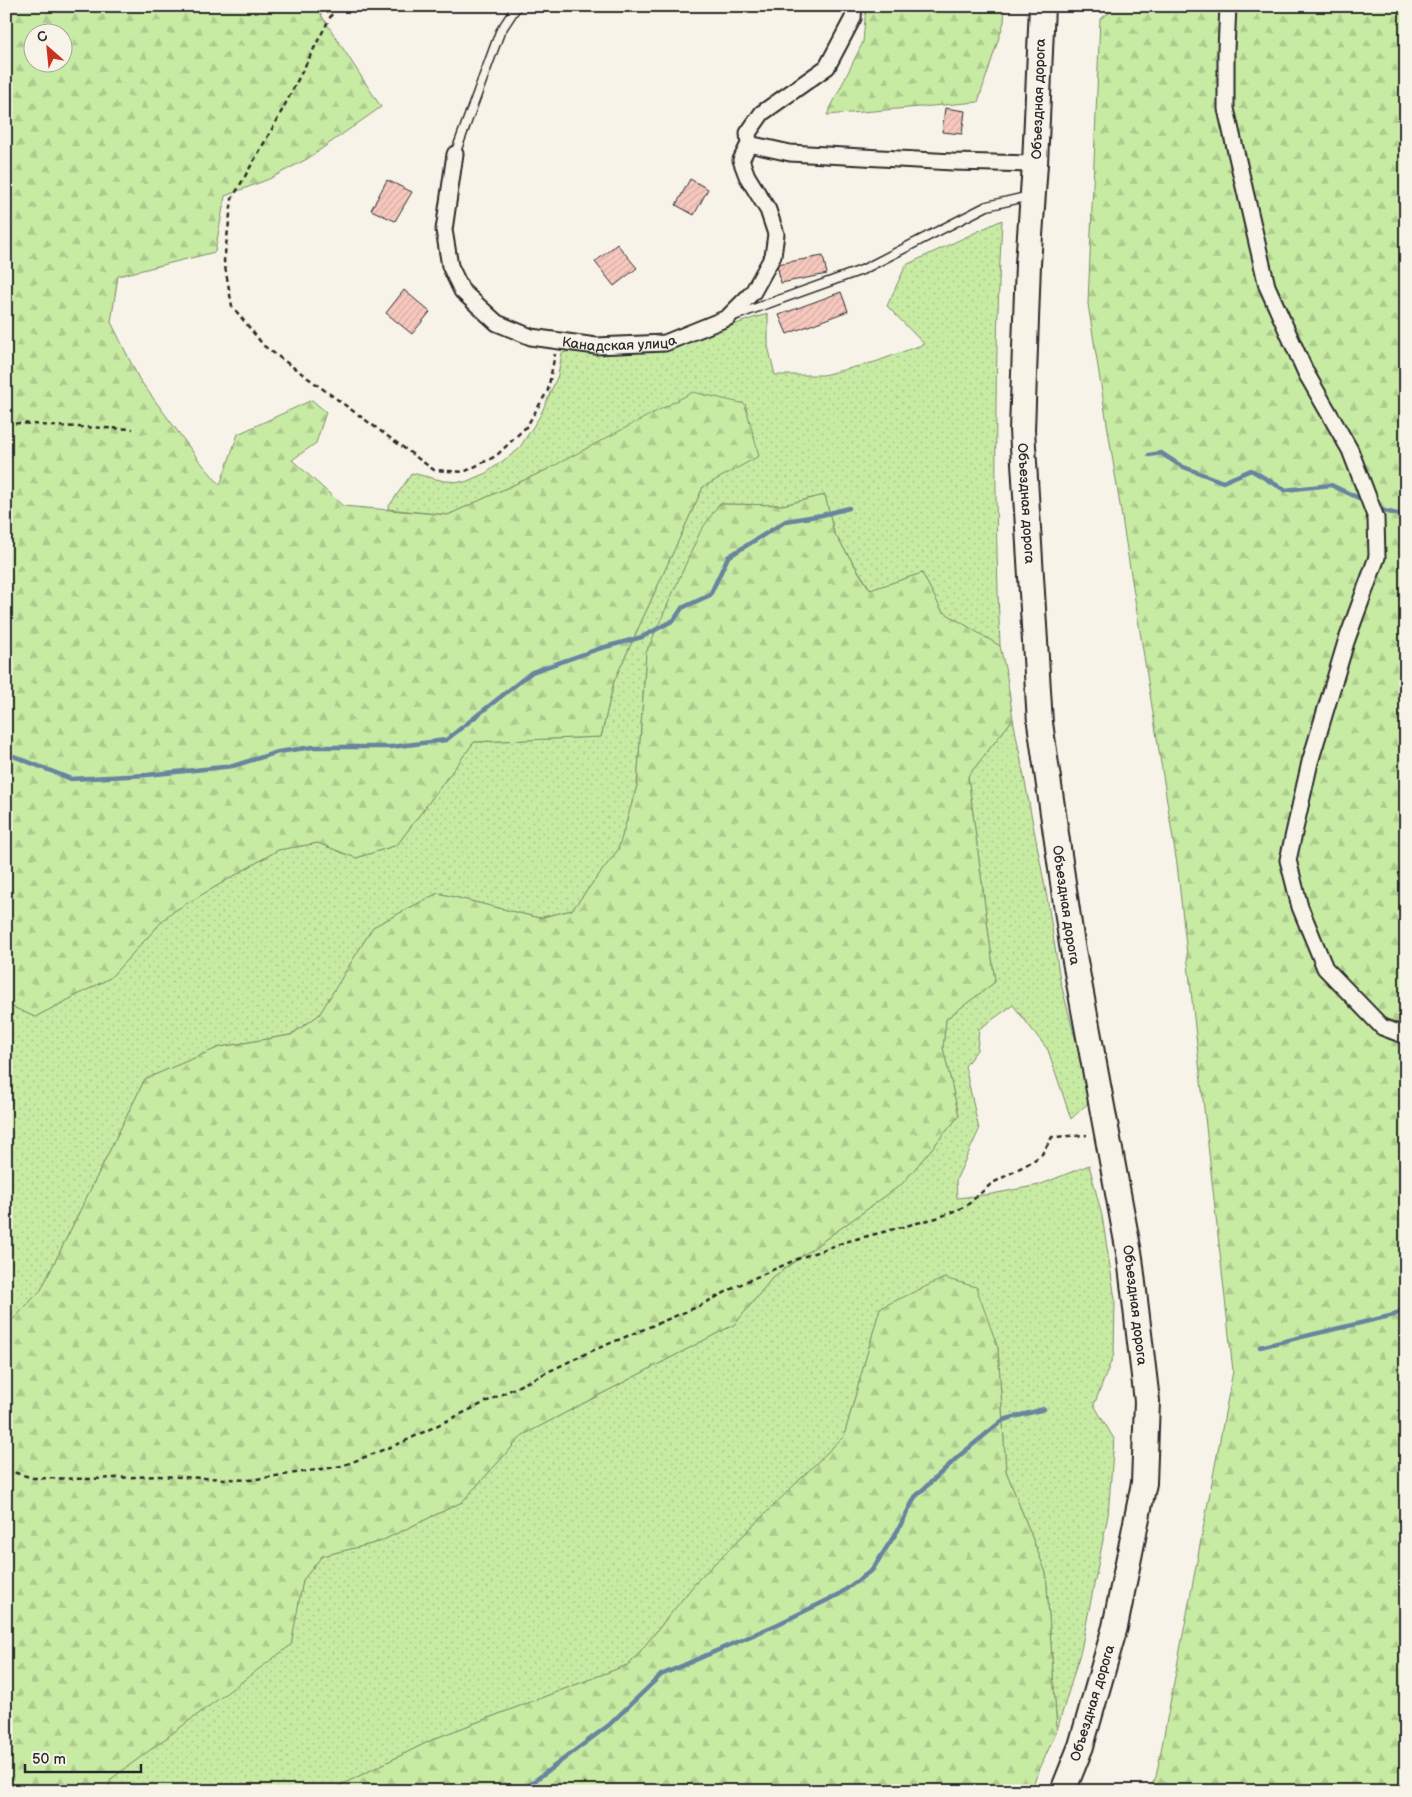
<svg xmlns="http://www.w3.org/2000/svg" width="1412" height="1797" font-family="'Balsamiq Sans',sans-serif">
<style>
.grass{fill:url(#grass-dots);stroke:#7a8b68}
.forest{fill:url(#forest-firs);stroke:#7a8b68;fill-rule:evenodd}
.lines{fill:none;stroke-linecap:round;stroke-linejoin:round}
.stream{stroke:#68849f;stroke-width:4.5}
.building{fill:url(#building-hatch);stroke:#2b2b2b}
.lane-casing{stroke:#2b2b2b;stroke-width:11}
.street-casing{stroke:#2b2b2b;stroke-width:19}
.primary-casing{stroke:#2b2b2b;stroke-width:28}
.path{stroke:#2b2b2b;stroke-width:2.5;stroke-dasharray:5 4;stroke-linecap:butt}
.lane{stroke:#f7f3e8;stroke-width:8}
.street{stroke:#f7f3e8;stroke-width:15}
.primary{stroke:#f7f3e8;stroke-width:24}
.labels{text-anchor:middle;stroke-width:5;stroke-linejoin:round;paint-order:stroke}
.street-label{font-size:14px;fill:#2b2b2b;stroke:#f7f3e8}
</style>
<defs>
<pattern id="grass-dots" width="8" height="8" patternUnits="userSpaceOnUse" patternTransform="scale(1.25)"><rect width="8" height="8" fill="#c8eba4"/><path d="M2 2h.1M6 6h.1" fill="none" stroke="#acca8d" stroke-width="1.8" stroke-linecap="round"/></pattern>
<pattern id="forest-firs" width="22" height="20" patternUnits="userSpaceOnUse" patternTransform="scale(1.25)"><rect width="22" height="20" fill="#c8eba4"/><path d="M5 1l3.5 6h-7zM16 11l3.5 6h-7z" fill="#acca8d"/></pattern>
<pattern id="building-hatch" width="6" height="6" patternUnits="userSpaceOnUse" patternTransform="scale(1.25)"><rect width="6" height="6" fill="#f7c8be"/><path d="M-1 1l2-2M0 6l6-6M5 7l2-2" fill="none" stroke="#d4aca3"/></pattern>
</defs>
<rect width="100%" height="100%" fill="#f7f3e8"/>
<filter id="ink" filterUnits="userSpaceOnUse"><feTurbulence type="fractalNoise" baseFrequency=".02" numOctaves="2"/><feDisplacementMap in="SourceGraphic" scale="10" xChannelSelector="R" yChannelSelector="G"/><feConvolveMatrix kernelMatrix="1 2 1 2 8 2 1 2 1" color-interpolation-filters="sRGB"/></filter>
<g filter="url(#ink)">
<g class="grass">
<path d="M1002,220C994,362 994,504 1000,646L942,611L922,573L871,590L834,533L825,495L783,505L719,504L646,653L637,786L618,850L572,910L539,918L438,893L373,927L319,1015L290,1035L220,1047L145,1079L41,1290L6,1327V1004L35,1017L110,978L169,914L278,850L318,843L356,858L397,845L474,742L601,737L614,681L703,487L759,455L544,471L448,515L387,509L412,473L444,481L465,482L486,473L518,450L540,416L558,375L562,353C579,348 597,353 615,352C632,351 649,349 665,347C701,341 733,322 768,314V346L775,375H823L875,362L924,344L887,306L906,265Z"/>
<path d="M1013,719L1048,903L1060,980L1080,1057L1089,1102L1071,1119L1048,1050L1013,1005L979,1029L977,1050L965,1066L979,1130L956,1180L957,1198L992,1194L1039,1185L1089,1165L1102,1216L1115,1299L1114,1354L1094,1405L1114,1439L1108,1515L1081,1650L1057,1730L1046,1573L1006,1471L998,1348L880,1308L844,1436L698,1580L630,1664L436,1738L329,1791H107L111,1779L290,1645L303,1580L322,1556L379,1542L462,1502L523,1435L735,1324L773,1277L902,1184L959,1116L943,1048L946,1019L995,982L968,776Z"/>
</g>
<g class="forest">
<path d="M6,6H320L318,10L381,107L307,159L269,179L225,196L215,252L118,276L111,322L139,379L198,459L220,485L238,434L312,400L326,412L316,443L292,460L343,506L448,515L544,471L693,392L745,404L759,456L703,487L614,681L601,737L474,742L397,845L356,858L318,843L278,850L169,914L110,978L35,1017L6,1004ZM32,32H62V62H32Z"/>
<path d="M866,6H1005L1004,22L978,102L827,115L863,42Z"/>
<path d="M1119,6H1406V1791H1149L1156,1777L1233,1371L1177,864L1088,304L1100,19Z"/>
<path d="M825,495L834,533L870,590L922,573L942,611L1000,646L1007,677L1013,719L968,776L995,982L946,1019L943,1048L959,1116L902,1184L773,1277L735,1324L523,1435L462,1502L379,1542L322,1556L303,1580L291,1645L111,1779L107,1791H6V1327L41,1290L145,1079L220,1047L291,1035L319,1015L373,927L438,893L539,918L572,910L618,850L637,786L646,653L700,532L719,504L783,505Z"/>
<path d="M944,1278L976,1287L998,1348L1006,1471L1046,1573L1057,1730L1030,1791H329L436,1738L630,1664L698,1580L844,1436L880,1308Z"/>
</g>
<g class="lines">
<g class="stream">
<path d="M1149,455L1161,453L1181,466L1223,482L1251,470L1285,490L1331,485L1365,501"/>
<path d="M1376,507L1384,511L1406,516"/>
<path d="M6,753L71,779L147,775L233,766L278,752L313,747H391L446,740L532,672L598,649L642,637L674,620L682,608L710,595L728,557L786,521L822,515L849,508"/>
<path d="M1260,1347L1394,1315L1406,1308"/>
<path d="M523,1791L537,1779L609,1725L661,1675L778,1624L838,1595L872,1570L898,1530L915,1497L959,1456L1003,1420L1044,1409"/>
</g>
</g>
<g class="building">
<path d="M945,108L965,111L962,134L942,132Z"/>
<path d="M690,179L708,189L694,215L676,205Z"/>
<path d="M387,180L412,192L395,221L371,210Z"/>
<path d="M617,244L637,268L614,286L595,262Z"/>
<path d="M823,256L827,274L781,283L777,264Z"/>
<path d="M404,290L430,312L412,334L386,313Z"/>
<path d="M841,292L848,311L787,334L779,315Z"/>
</g>
<g class="lines">
<defs>
<g id="lane">
<path d="M455,154L500,32L517,6"/>
<path d="M731,317L862,270L987,206L1030,196"/>
</g>
<g id="street">
<path d="M854,6L853,18L827,67L762,113L748,133L749,144L790,153L953,162L1035,164"/>
<path d="M1228,6L1226,50V109L1267,286L1306,373L1350,450L1376,518L1377,557L1346,642L1310,762L1288,860L1300,907L1325,968L1382,1027L1406,1036"/>
<path id="s1" d="M455,154L444,230L450,266L462,291L497,323L531,337L596,346L665,343L727,318L753,292L773,256L776,234L768,210L747,176L741,160L749,144"/>
</g>
<g id="primary">
<path id="s2" d="M1042,6L1035,164L1028,264L1022,430L1040,723L1072,945L1130,1258L1147,1401L1144,1483L1115,1627L1081,1746L1063,1791"/>
</g>
</defs>
<use href="#lane" class="lane-casing"/>
<use href="#street" class="street-casing"/>
<use href="#primary" class="primary-casing"/>
<g class="path">
<path d="M336,6L276,122L232,199L224,261L232,306L264,346L434,470L464,472L496,456L527,426L548,390L555,354"/>
<path d="M6,424L22,423L52,426L133,429"/>
<path d="M6,1470L33,1478L92,1479L158,1476L250,1480L342,1466L403,1442L587,1353L697,1307L745,1282L800,1258L845,1242L940,1217L966,1206L991,1184L1033,1161L1042,1154L1052,1137L1087,1135"/>
</g>
<use href="#lane" class="lane"/>
<use href="#street" class="street"/>
<use href="#primary" class="primary"/>
</g>
</g>
<g class="labels">
<g class="street-label">
<text transform="translate(1038 99) rotate(-88)" y="5">Объездная дорога</text>
<text dy="5" stroke="none"><textPath href="#s1" startOffset="314">Канадская улица</textPath></text>
<text dy="5" stroke="none"><textPath href="#s2" startOffset="498">Объездная дорога</textPath></text>
<text dy="5" stroke="none"><textPath href="#s2" startOffset="902">Объездная дорога</textPath></text>
<text dy="5" stroke="none"><textPath href="#s2" startOffset="1308">Объездная дорога</textPath></text>
<text transform="translate(1092 1703) rotate(-73)" y="5">Объездная дорога</text>
</g>
</g>
<rect width="1412" height="1797" fill="none" stroke="#f7f3e8" stroke-width="25"/>
<rect x="12" y="12" width="1387" height="1772" fill="none" stroke="#2b2b2b" stroke-width="2" filter="url(#ink)"/>
<g transform="translate(48 48) rotate(333)"><circle r="24" fill="#f7f3e8" stroke="#a5a39c"/>
<path d="M0-4L9 19L0 12L-9 19Z" fill="#c8321e"/>
<text y="-8" font-size="14" font-weight="bold" text-anchor="middle" fill="#2b2b2b">С</text>
</g>
<path d="M25 1764v8h116v-8" fill="none" stroke="#2b2b2b" stroke-width="2.5"/>
<text x="32" y="1764" font-size="15" fill="#2b2b2b" stroke="#f7f3e8" stroke-width="4" paint-order="stroke">50 m</text>
</svg>
